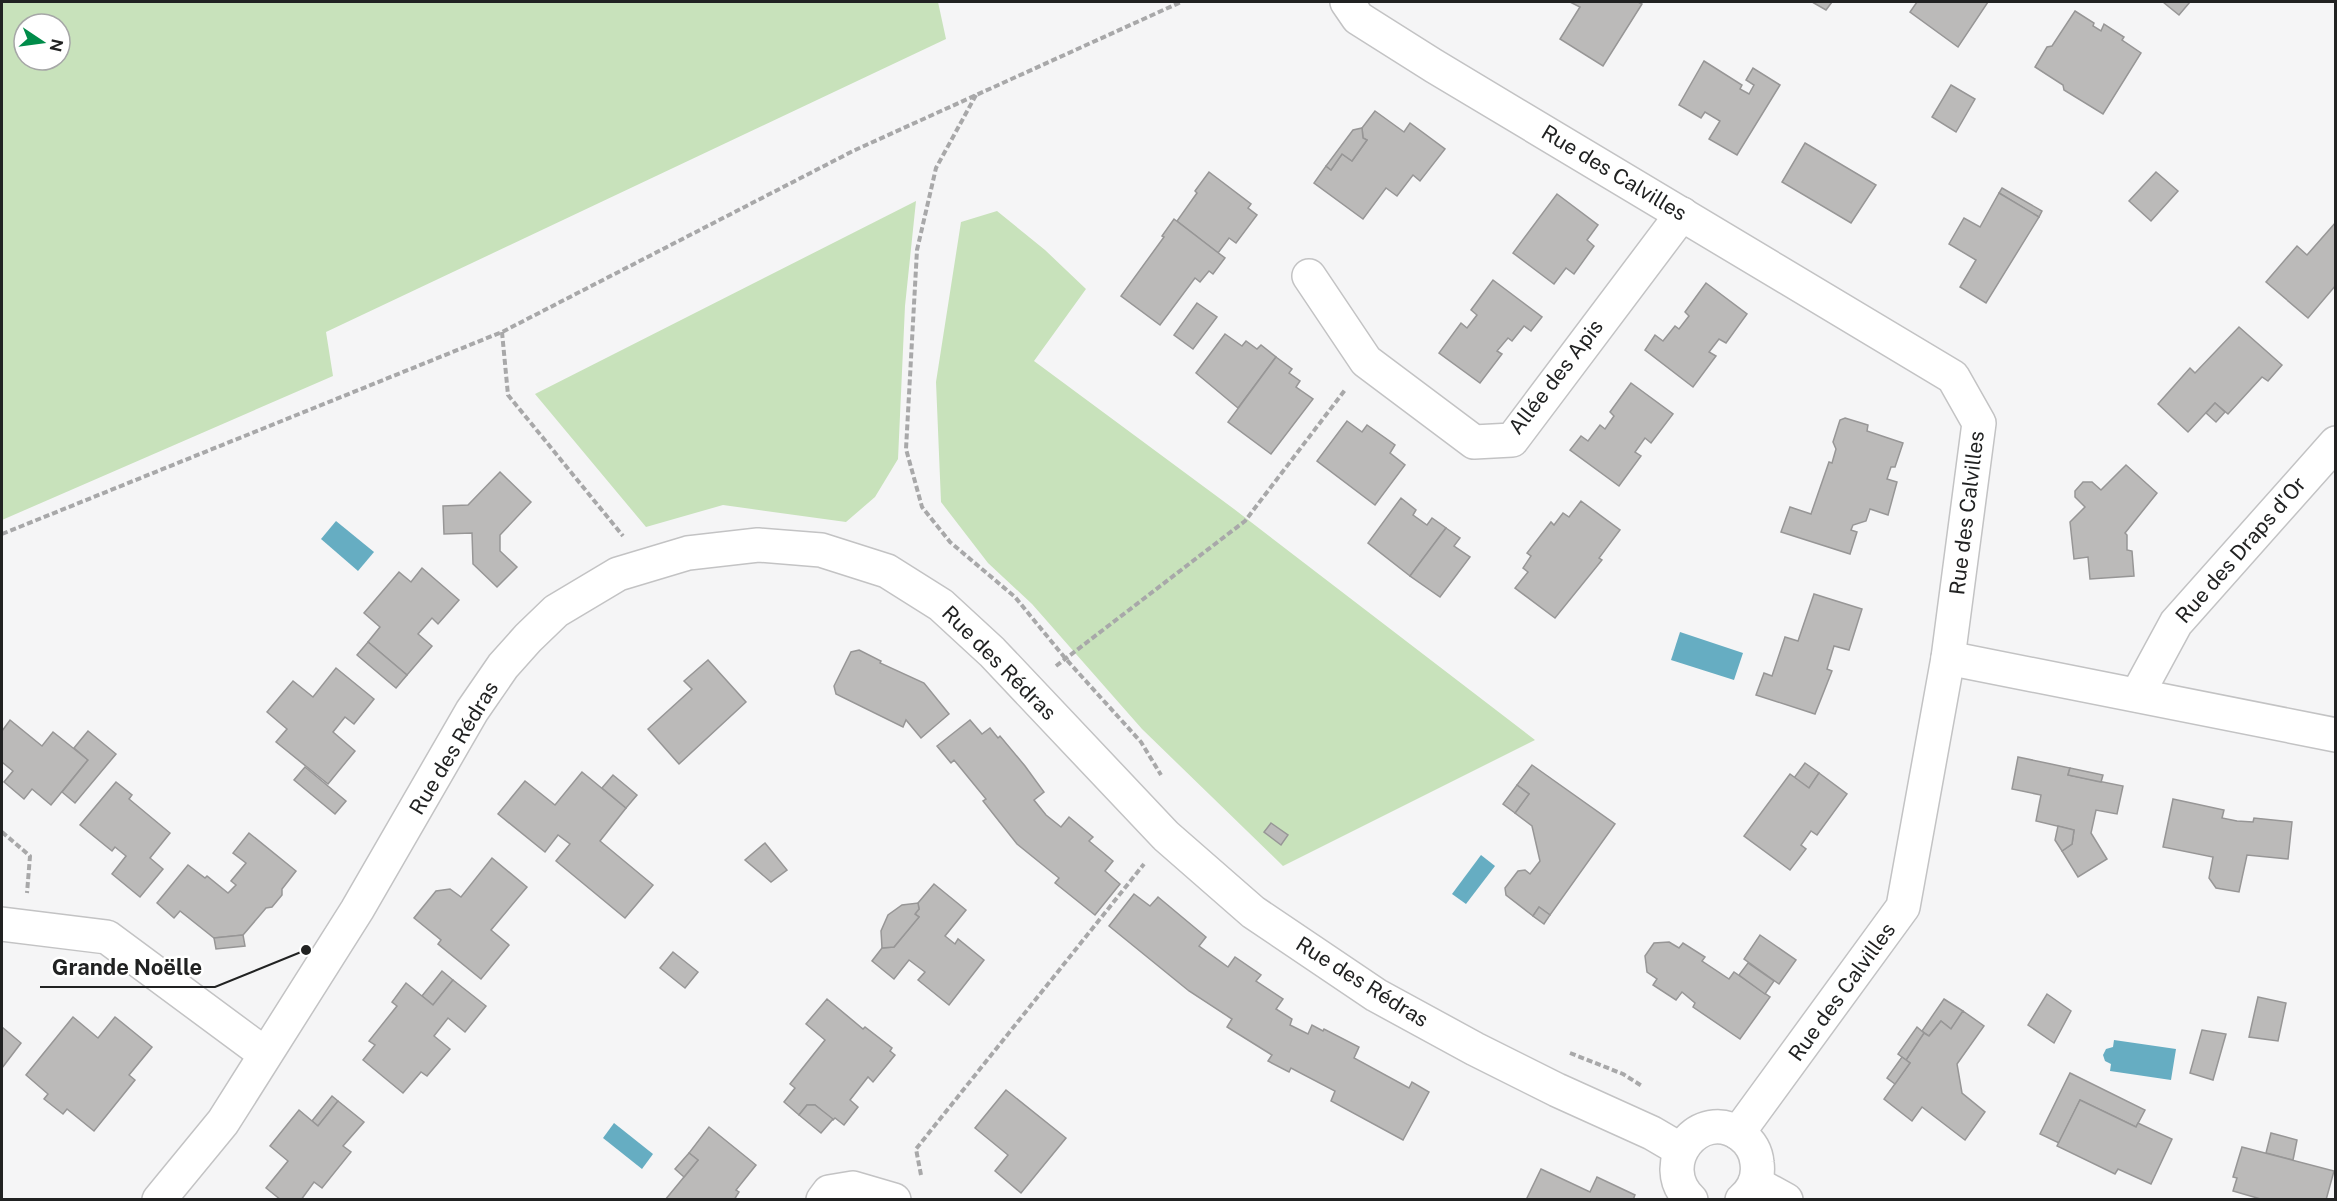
<svg xmlns="http://www.w3.org/2000/svg" width="2337" height="1201" font-family="'Public Sans',sans-serif">
<style>
.green{fill:#c8e2bb;fill-rule:evenodd}
.water{fill:#66adc2}
.building{fill:#bbbab9;stroke:#979696;stroke-width:1.5}
.lines{fill:none;stroke-linecap:round;stroke-linejoin:round}
.minor-casing{stroke:#c3c3c4;stroke-width:36}
.path{stroke:#a8a8a9;stroke-width:4;stroke-dasharray:6 3;stroke-linecap:butt}
.minor{stroke:#fff;stroke-width:33}
.labels{text-anchor:middle;stroke-width:5;stroke-linejoin:round;paint-order:stroke}
.street-label{font-size:21px;fill:#212222;stroke:#fff}
.leader{fill:none;stroke:#212222;stroke-width:2}
.callout-dot{fill:#212222;stroke:#fff;stroke-width:2}
.callout-label{font-size:22px;text-anchor:middle;font-weight:bold;fill:#212222;stroke:#fff;stroke-width:5;stroke-linejoin:round;paint-order:stroke}
</style>
<rect width="100%" height="100%" fill="#f5f5f6"/>
<g class="green">
<path d="M2,2H938L946,39L326,332L333,376L2,520ZM24,24H60V60H24Z"/>
<path d="M916,201L905,306L898,459L875,497L846,522L723,505L646,527L535,394Z"/>
<path d="M997,211L1045,250L1086,289L1034,361L1234,509L1535,740L1283,866L1142,729L1032,604L988,563L941,502L936,382L961,222Z"/>
</g>
<g class="water">
<path d="M336,521L374,552L358,571L321,539Z"/>
<path d="M1680,632L1743,653L1734,680L1671,660Z"/>
<path d="M1481,855L1495,866L1466,904L1452,894Z"/>
<path d="M2114,1040L2176,1049L2171,1080L2110,1071L2111,1064L2105,1061L2103,1055L2106,1049L2113,1047Z"/>
<path d="M614,1123L653,1154L642,1169L603,1138Z"/>
</g>
<g class="building">
<path d="M1570,2H1638L1642,4L1603,66L1560,39L1580,7Z"/>
<path d="M1812,2H1832L1826,10Z"/>
<path d="M1917,2H1988L1958,47L1910,12Z"/>
<path d="M2163,2H2190L2179,15Z"/>
<path d="M2075,11L2094,23L2093,26L2101,31L2104,24L2124,37L2122,40L2141,53L2103,114L2064,90L2063,85L2035,67L2047,47L2052,46Z"/>
<path d="M1704,61L1742,85L1740,89L1749,94L1754,85L1746,80L1753,68L1780,85L1737,155L1709,139L1720,121L1705,112L1701,118L1679,105Z"/>
<path d="M1951,85L1975,99L1956,132L1932,117Z"/>
<path d="M1375,111L1404,132L1410,123L1445,149L1420,181L1413,175L1397,196L1386,188L1363,219L1314,183L1326,166L1331,170L1342,154L1352,161L1367,140L1363,138L1362,128Z"/>
<path d="M1362,128L1363,138L1367,140L1352,161L1342,154L1331,170L1326,166L1353,130Z"/>
<path d="M1805,143L1876,185L1851,223L1782,182Z"/>
<path d="M1209,172L1251,204L1248,208L1257,215L1236,243L1229,238L1218,253L1177,221L1197,193L1195,191Z"/>
<path d="M2156,172L2178,191L2151,221L2129,201Z"/>
<path d="M2002,188L2042,211L2039,217L1999,193Z"/>
<path d="M1999,193L2039,217L1986,303L1960,287L1976,260L1949,244L1964,218L1980,227Z"/>
<path d="M1557,194L1598,225L1587,240L1594,246L1574,274L1566,268L1554,284L1513,253Z"/>
<path d="M1174,219L1225,258L1213,274L1209,271L1200,282L1195,278L1160,325L1121,296L1164,237L1162,236Z"/>
<path d="M2336,222V285L2308,318L2266,282L2297,246L2307,255Z"/>
<path d="M1493,280L1542,317L1531,331L1524,326L1512,341L1508,338L1497,351L1502,354L1480,383L1439,353L1461,323L1467,328L1477,315L1471,310Z"/>
<path d="M1706,283L1747,314L1726,343L1719,339L1709,352L1716,356L1693,387L1645,350L1655,335L1663,341L1675,326L1679,329L1689,316L1685,312Z"/>
<path d="M1197,303L1217,317L1193,349L1174,335Z"/>
<path d="M2239,327L2282,365L2268,381L2262,377L2228,414L2215,403L2188,432L2158,404L2190,368L2195,373Z"/>
<path d="M1225,334L1242,346L1246,341L1257,349L1261,345L1276,357L1238,408L1196,373Z"/>
<path d="M1276,357L1292,369L1289,373L1300,381L1296,387L1313,399L1271,454L1228,422Z"/>
<path d="M1631,383L1673,414L1651,443L1645,438L1635,452L1641,456L1619,486L1570,450L1581,436L1588,441L1600,425L1605,429L1614,416L1610,412Z"/>
<path d="M2215,403L2225,412L2216,422L2206,413Z"/>
<path d="M1845,418L1868,425L1867,431L1903,443L1895,467H1891L1887,479L1897,482L1888,515L1870,509L1866,521L1853,525L1851,530L1857,532L1850,554L1781,532L1790,507L1811,514L1829,462L1832,463L1836,449L1833,442L1840,420Z"/>
<path d="M1347,421L1362,432L1367,425L1395,445L1390,453L1405,465L1375,505L1317,461Z"/>
<path d="M2126,465L2157,493L2125,533L2127,535V550L2132,551L2134,576L2090,579L2088,557L2074,559L2070,522L2085,507L2075,497V491L2083,482H2092L2101,490Z"/>
<path d="M500,472L531,502L500,535V551L517,567L497,587L473,564L472,533L444,534L443,506L468,505Z"/>
<path d="M1401,498L1416,510L1413,515L1427,525L1432,518L1446,528L1410,576L1368,543Z"/>
<path d="M1581,501L1620,530L1599,558L1602,560L1555,618L1515,588L1528,572L1523,568L1531,556L1527,553L1551,522L1554,525L1563,513L1569,517Z"/>
<path d="M1446,528L1460,538L1454,546L1470,557L1440,597L1410,576Z"/>
<path d="M422,568L459,600L438,624L432,618L418,634L432,646L407,675L368,642L380,627L364,613L399,572L411,582Z"/>
<path d="M1814,594L1862,609L1849,650L1834,646L1827,669L1832,671L1815,714L1756,695L1764,673L1772,676L1785,637L1798,641Z"/>
<path d="M368,642L407,675L396,688L357,655Z"/>
<path d="M859,650L881,661L880,663L924,683L949,714L921,738L906,720L903,727L836,694L834,686L851,652Z"/>
<path d="M708,660L746,702L679,764L648,729L692,689L684,681Z"/>
<path d="M336,668L374,699L354,724L345,717L333,732L355,751L328,784L276,742L287,729L267,712L293,681L313,697Z"/>
<path d="M10,720L42,746L53,732L88,760L51,805L32,789L24,799L4,782L13,771L3,763L2,764V731Z"/>
<path d="M970,720L982,734L990,728L998,738L1000,736L1025,766L1044,792L1034,800L1046,815L1061,827L1069,817L1093,837L1089,841L1113,861L1105,871L1120,884L1095,915L1055,883L1059,878L1017,844L983,801L986,799L954,760L951,763L937,746Z"/>
<path d="M88,731L116,754L75,803L62,792L88,760L74,748Z"/>
<path d="M2018,757L2070,768L2068,775L2123,786L2117,814L2096,810L2091,833L2107,859L2078,877L2062,851L2072,844L2074,830L2036,821L2041,795L2012,789Z"/>
<path d="M1805,763L1819,773L1809,788L1794,778Z"/>
<path d="M1532,765L1615,824L1550,915L1539,907L1533,916L1506,895L1505,888L1518,871L1525,870L1530,874L1540,861L1532,826L1515,813L1529,794L1517,785Z"/>
<path d="M305,767L346,801L335,814L294,780Z"/>
<path d="M2070,768L2103,775L2101,782L2068,775Z"/>
<path d="M582,772L626,808L600,841L653,885L625,918L556,861L570,844L558,835L545,852L498,814L525,781L555,805Z"/>
<path d="M1819,773L1847,794L1817,835L1811,831L1801,845L1806,849L1790,870L1744,836L1790,774L1809,788Z"/>
<path d="M613,775L637,795L626,808L602,788Z"/>
<path d="M116,782L132,795L129,799L170,833L150,858L163,869L140,897L112,874L126,856L115,847L112,851L80,825Z"/>
<path d="M1517,785L1529,794L1515,813L1503,804Z"/>
<path d="M2173,799L2224,810L2222,818L2237,821L2253,822L2254,818L2292,822L2288,859L2247,855L2239,892L2216,888L2209,878L2213,857L2163,847Z"/>
<path d="M1271,823L1288,835L1281,845L1264,832Z"/>
<path d="M2058,826L2074,830L2072,844L2062,851L2055,840Z"/>
<path d="M249,833L296,871L282,889V895L272,907L266,908L243,935L214,938L180,911L174,918L157,903L188,865L205,878L207,876L228,893L236,885L231,881L246,863L233,853Z"/>
<path d="M765,843L787,870L771,882L745,860Z"/>
<path d="M492,858L527,887L491,930L509,945L481,979L438,944L441,940L414,918L436,891L450,889L461,897Z"/>
<path d="M934,884L966,910L945,936L955,944L958,939L984,960L949,1005L918,980L925,972L909,960L894,979L872,961L882,948L894,947L919,917L915,914L919,909L918,903Z"/>
<path d="M1134,894L1150,906L1158,897L1206,937L1199,946L1228,967L1235,957L1261,975L1256,981L1283,999L1276,1009L1292,1019L1290,1025L1308,1034L1312,1025L1323,1031L1324,1029L1359,1047L1354,1058L1409,1088L1412,1082L1429,1092L1403,1140L1331,1101L1335,1091L1291,1068L1289,1072L1268,1061L1272,1055L1227,1027L1232,1019L1189,991L1109,926Z"/>
<path d="M918,903L919,909L915,914L919,917L894,947L882,948L881,931L888,915L902,905Z"/>
<path d="M1539,907L1550,915L1544,924L1533,916Z"/>
<path d="M243,935L245,946L216,949L214,938Z"/>
<path d="M1760,935L1796,960L1779,984L1744,959Z"/>
<path d="M1669,942L1679,948L1683,943L1705,957L1702,961L1729,979L1734,972L1770,997L1740,1039L1693,1007L1695,1003L1682,992L1676,1000L1653,985L1657,979L1647,972L1645,956L1654,943Z"/>
<path d="M673,952L698,972L685,988L660,968Z"/>
<path d="M1748,963L1774,981L1765,994L1739,975Z"/>
<path d="M442,971L453,980L433,1005L422,996Z"/>
<path d="M453,980L486,1006L465,1032L448,1018L434,1036L450,1049L427,1076L421,1072L403,1093L363,1060L375,1045L369,1041L397,1006L392,1002L406,983L433,1005Z"/>
<path d="M2047,994L2071,1011L2054,1043L2028,1025Z"/>
<path d="M2258,997L2286,1003L2278,1041L2249,1037Z"/>
<path d="M827,999L863,1029L865,1027L892,1048L890,1051L895,1055L873,1082L868,1077L850,1100L858,1107L844,1125L835,1118L833,1120L815,1105H807L799,1115L784,1102L795,1088L790,1084L825,1040L806,1024Z"/>
<path d="M1944,999L1963,1011L1951,1029L1941,1021L1929,1036L1922,1031Z"/>
<path d="M1963,1011L1984,1026L1957,1064L1962,1093L1985,1112L1965,1140L1922,1107L1912,1121L1884,1099L1910,1063L1906,1060L1924,1033L1929,1036L1941,1021L1951,1029Z"/>
<path d="M73,1017L98,1038L115,1017L152,1047L129,1075L135,1080L94,1131L67,1109L63,1114L44,1099L48,1094L26,1075Z"/>
<path d="M2,1027L21,1043L2,1068Z"/>
<path d="M1917,1027L1924,1033L1906,1060L1898,1054Z"/>
<path d="M2202,1030L2226,1034L2213,1080L2190,1073Z"/>
<path d="M1902,1057L1910,1063L1895,1084L1887,1078Z"/>
<path d="M2070,1073L2145,1110L2136,1127L2080,1100L2059,1143L2040,1134Z"/>
<path d="M1006,1090L1066,1138L1021,1193L995,1171L1008,1155L975,1128Z"/>
<path d="M332,1096L338,1101L318,1126L312,1121Z"/>
<path d="M2080,1100L2136,1127L2138,1123L2172,1139L2151,1184L2118,1169L2115,1174L2057,1146Z"/>
<path d="M338,1101L364,1122L343,1146L351,1152L322,1188L314,1182L301,1200H281L266,1188L288,1161L270,1146L299,1110L318,1126Z"/>
<path d="M807,1105H815L833,1119L821,1133L799,1115Z"/>
<path d="M709,1127L756,1165L736,1190L739,1192L734,1200H665L698,1160L689,1153Z"/>
<path d="M2271,1133L2297,1140L2293,1160L2266,1153Z"/>
<path d="M2242,1147L2334,1171L2326,1200H2264L2233,1191L2237,1178L2233,1177Z"/>
<path d="M689,1153L698,1160L684,1177L675,1169Z"/>
<path d="M1541,1169L1590,1192L1597,1177L1635,1195L1633,1200H1526Z"/>
</g>
<g class="lines">
<defs>
<g id="minor">
<path d="M1347,2L1358,18L1434,66L1953,377L1979,423L1948,658L1903,907L1738,1133"/>
<path d="M1309,276L1366,361L1474,442L1512,440L1682,214"/>
<path d="M1948,658L2336,735"/>
<path d="M2137,695L2176,623L2336,443"/>
<path d="M2,924L107,937L265,1054"/>
<path d="M1755,1183L1786,1200"/>
<path d="M159,1200L223,1122L357,910L472,711L503,666L528,638L556,611L618,574L688,553L758,545L821,550L887,571L941,605L992,652L1166,836L1253,912L1376,995L1475,1049L1557,1090L1652,1133L1681,1150"/>
<path d="M823,1200L829,1192L853,1188L894,1200"/>
<path d="M1691,1200C1653,1164 1700,1105 1741,1135C1750,1142 1756,1151 1757,1163C1759,1177 1754,1190 1742,1200"/>
</g>
</defs>
<use href="#minor" class="minor-casing"/>
<g class="path">
<path d="M976,95L936,168L917,250L906,449L922,507L950,542L1015,597L1065,658L1141,742L1161,775"/>
<path d="M502,332L508,395L623,536"/>
<path d="M2,534L502,332L853,151L1181,2"/>
<path d="M1056,666L1245,521L1345,390"/>
<path d="M2,832L30,856L27,893"/>
<path d="M1570,1053L1623,1074L1642,1086"/>
<path d="M921,1175L916,1149L1144,864"/>
</g>
<use href="#minor" class="minor"/>
</g>
<g class="labels">
<g class="street-label">
<text transform="translate(1614 173) rotate(31)" y="7">Rue des Calvilles</text>
<text transform="translate(1556 377) rotate(-52)" y="7">Allée des Apis</text>
<text transform="translate(1967 513) rotate(-83)" y="7">Rue des Calvilles</text>
<text transform="translate(2241 550) rotate(-49)" y="7">Rue des Draps d'Or</text>
<text transform="translate(999 663) rotate(45)" y="7">Rue des Rédras</text>
<text transform="translate(454 748) rotate(-59)" y="7">Rue des Rédras</text>
<text transform="translate(1362 982) rotate(32)" y="7">Rue des Rédras</text>
<text transform="translate(1842 992) rotate(-54)" y="7">Rue des Calvilles</text>
</g>
</g>
<path class="leader" d="M306 950L215 987H40"/>
<circle class="callout-dot" cx="306" cy="950" r="6"/>
<g class="callout-label">
<text x="127" y="975">Grande Noëlle</text>
</g>
<rect width="2337" height="1201" fill="none" stroke="#212222" stroke-width="6"/>
<g transform="translate(42 42) rotate(103)"><circle r="28" fill="#ffffff" stroke="#a6a7a7" stroke-width="1.5"/>
<path d="M0-4.5L10 22L0 15L-10 22Z" fill="#008c4a"/>
<text y="-9" font-size="16" font-weight="bold" text-anchor="middle" fill="#212222">N</text>
</g>
</svg>
